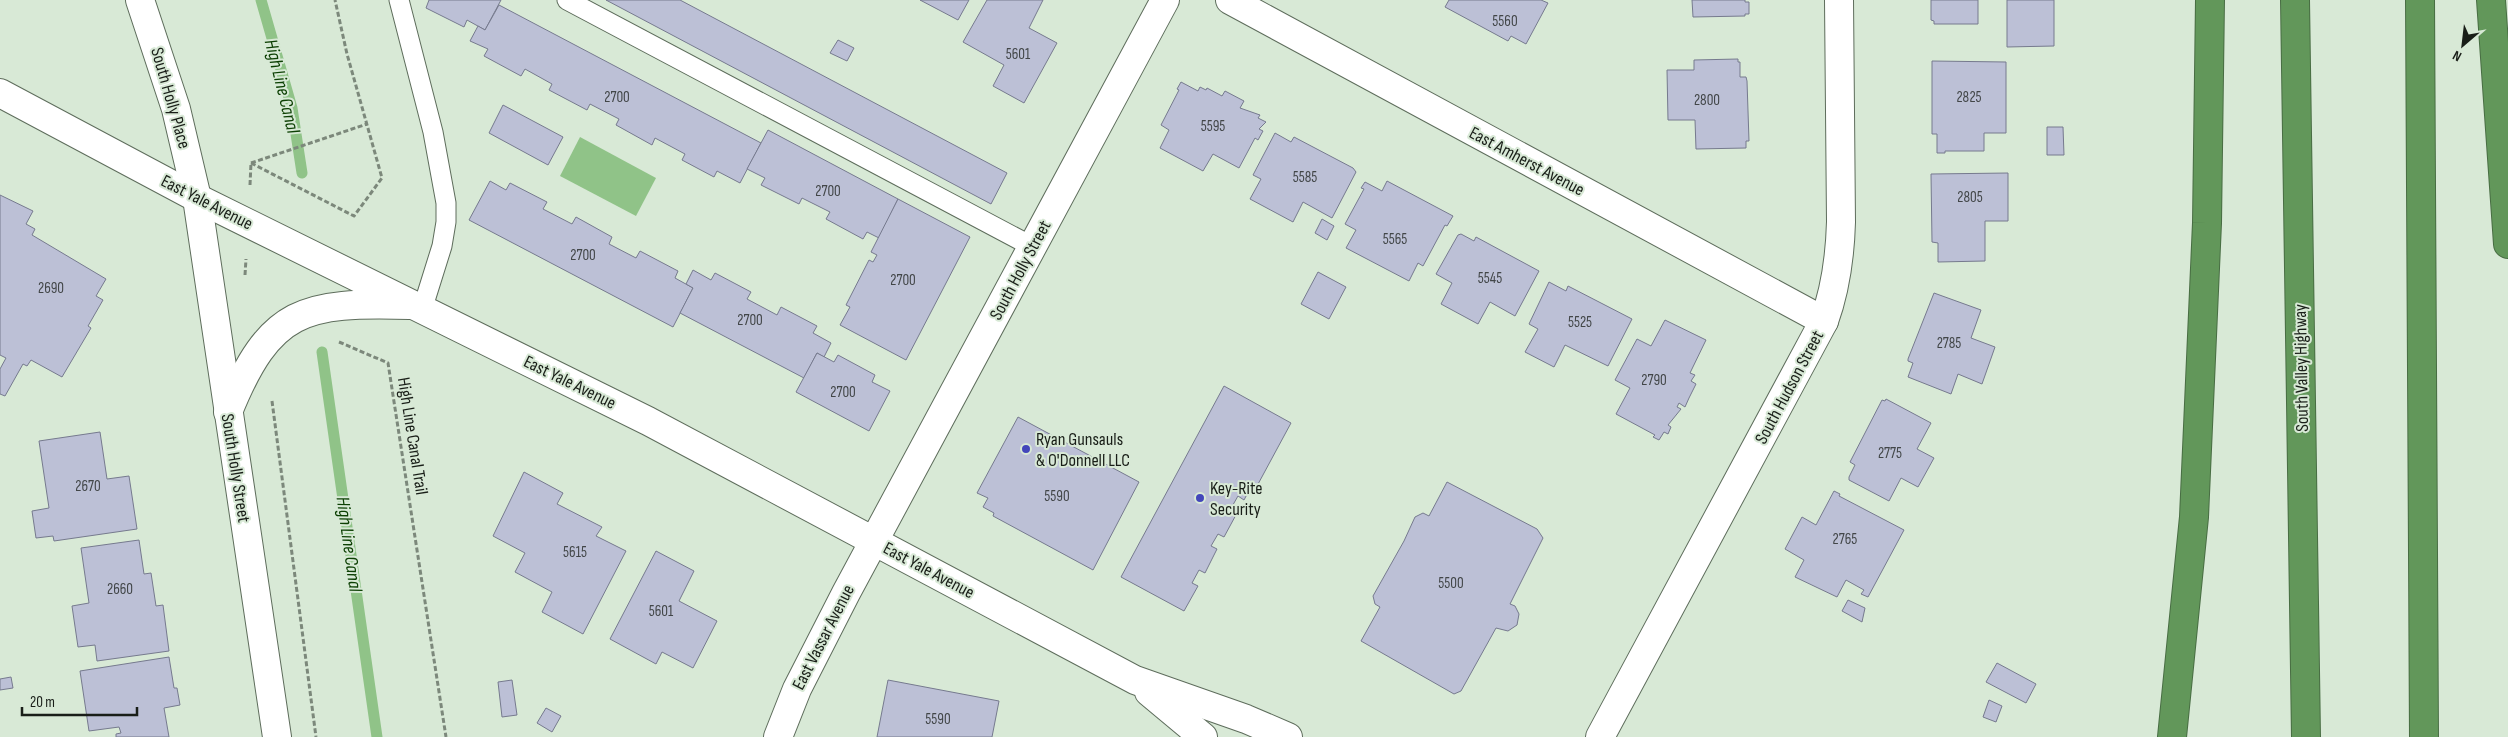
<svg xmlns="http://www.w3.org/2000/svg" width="2508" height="737" font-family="'Sofia Sans Condensed',sans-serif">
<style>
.water{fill:#90c388}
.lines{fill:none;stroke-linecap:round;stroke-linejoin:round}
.stream{stroke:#90c388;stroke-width:11}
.building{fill:#bcc0d6;stroke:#767a8e}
.service-casing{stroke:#5e6d5c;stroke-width:21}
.minor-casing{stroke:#5e6d5c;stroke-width:30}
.tertiary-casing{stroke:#5e6d5c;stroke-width:30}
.secondary-casing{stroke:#5e6d5c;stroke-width:30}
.motorway-casing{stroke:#486d43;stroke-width:30}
.path{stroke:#7c887b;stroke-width:3;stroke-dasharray:5 2.5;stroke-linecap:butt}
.service{stroke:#fff;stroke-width:19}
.minor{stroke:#fff;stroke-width:28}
.tertiary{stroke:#fff;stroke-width:28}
.secondary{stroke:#fff;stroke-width:28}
.motorway{stroke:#62975a;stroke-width:28}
.poi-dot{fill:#4346bb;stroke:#d8e9d6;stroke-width:2}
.labels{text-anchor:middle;stroke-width:4;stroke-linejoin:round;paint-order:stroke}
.number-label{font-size:15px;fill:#424648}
.street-label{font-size:18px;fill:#191e18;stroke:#d8e9d6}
.poi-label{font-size:18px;fill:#191e18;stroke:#d8e9d6;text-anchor:start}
.water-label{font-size:19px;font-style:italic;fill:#0d4004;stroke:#d8e9d6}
</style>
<rect width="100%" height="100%" fill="#d8e9d6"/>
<path class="water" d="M580,137L656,178L636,216L560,176Z"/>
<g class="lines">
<g class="stream">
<path d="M261,0L292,108L302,173"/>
<path d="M322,352L377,737"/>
</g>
</g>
<g class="building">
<path d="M429,0H501L485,30L467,20L464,27L426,8Z"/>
<path d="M606,0H680L1007,173L991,204Z"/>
<path d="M920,0H969L958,20Z"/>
<path d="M987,0H1043L1029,28L1057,43L1024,103L993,86L1004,65L963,42Z"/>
<path d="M1449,0H1541L1548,3L1526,44L1511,36L1508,41L1445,7Z"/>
<path d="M1692,0H1745V2H1749V14H1745V16L1693,17Z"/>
<path d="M1931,0H1978V24H1934V21L1931,20Z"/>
<path d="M2007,0H2054V46L2007,47Z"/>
<path d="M499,5L761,143L740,183L717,171L714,177L682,160L685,154L655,138L652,145L616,125L619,119L590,104L587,110L549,90L552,84L525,69L521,76L484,56L488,49L470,41L478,26L485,30Z"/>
<path d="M838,40L854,48L847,61L830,53Z"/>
<path d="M1738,59V62H1740V77H1746L1747,81L1749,141H1746V148L1696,149L1695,120H1668L1667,70H1694V60Z"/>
<path d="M1932,61L2006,62V133H1984V151H1945V153H1937V134H1932Z"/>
<path d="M1181,82L1198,91L1200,87L1206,90L1207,88L1222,96L1225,91L1244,101L1240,108L1260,115L1258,118L1266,122L1259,129L1263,131L1258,140L1255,138L1239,168L1213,154L1203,171L1160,148L1169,130L1161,125L1179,90L1177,89Z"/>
<path d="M503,105L563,137L548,165L489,133Z"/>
<path d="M2047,127H2063L2064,155H2047Z"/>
<path d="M768,130L898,199L879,238L867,232L863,239L826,219L830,212L802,198L799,204L761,185L765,178L747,169Z"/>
<path d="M1275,133L1291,142L1294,137L1353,168L1356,172L1332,218L1303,202L1293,222L1250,199L1261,179L1253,175Z"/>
<path d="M2008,173V221H1985V261L1938,262V243L1932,242L1931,174Z"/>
<path d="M490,181L506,190L510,183L547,202L543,209L572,224L576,217L612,237L609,244L636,258L640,251L678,271L675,278L693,288L673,327L469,220Z"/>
<path d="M1387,181L1453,216L1447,226L1445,225L1423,266L1418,263L1409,281L1346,248L1356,230L1345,224L1364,189L1361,188L1365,182L1382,191Z"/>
<path d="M0,195L33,211L26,224L35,229L32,235L106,279L96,296L103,300L88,326L91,328L62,377L31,360L27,366L23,364L5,396L0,394V369L6,358L0,355Z"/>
<path d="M898,199L970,237L906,360L840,325L850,307L846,305L869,260L873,262L877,255L871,252Z"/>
<path d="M1322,219L1334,226L1327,240L1315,233Z"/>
<path d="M1461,234L1474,241L1476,237L1539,271L1515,316L1490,302L1478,324L1441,304L1452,283L1436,274L1458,235Z"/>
<path d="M693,270L711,280L715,273L751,292L747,299L777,315L781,307L817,326L813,333L831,343L824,357L817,353L804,378L680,313L693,288L686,284Z"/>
<path d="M1318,272L1346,287L1329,319L1301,304Z"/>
<path d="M1549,282L1566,291L1568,286L1632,319L1608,366L1565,345L1554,367L1525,352L1538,329L1529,324Z"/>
<path d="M1934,293L1981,310L1971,338L1995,347L1982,384L1958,374L1951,394L1908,377L1913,363L1908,361V359Z"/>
<path d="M1665,320L1706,340L1690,373L1695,375L1691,381L1696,384L1689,398L1685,407L1679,403L1677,407L1681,409L1668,425L1671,427L1668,434L1664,432L1659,440L1653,437L1655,435L1616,414L1630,388L1615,380L1637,339L1651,346Z"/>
<path d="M817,353L834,362L838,355L875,375L872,382L890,391L869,431L796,392Z"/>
<path d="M1224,386L1291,423L1257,486L1253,483L1244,500L1238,496L1230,510L1237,513L1224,537L1218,534L1211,546L1217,549L1205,573L1199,570L1192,583L1198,586L1184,611L1121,577Z"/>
<path d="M1886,399L1931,423L1917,449L1934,458L1918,487L1901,478L1889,501L1849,480V477L1855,465L1850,462L1882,400L1885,401Z"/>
<path d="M1018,417L1139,482L1093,570L993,516L994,513L983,507L988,498L977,493Z"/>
<path d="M100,432L107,479L129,476L137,529L54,541L53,536L36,538L32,511L49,508L39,441Z"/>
<path d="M524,472L563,493L557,504L602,527L596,536L626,551L583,634L542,612L552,592L515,572L525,553L493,536Z"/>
<path d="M1447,482L1537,529L1543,538L1510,604L1515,606L1519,614L1517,625L1508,631L1496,628L1461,691L1454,694L1361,641L1380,607L1375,604L1373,596L1404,541L1415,517L1423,513L1429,516Z"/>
<path d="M1834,491L1840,494L1839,496L1904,530L1868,597L1861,594L1864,590L1846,580L1837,597L1795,577L1804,560L1785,549L1802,517L1816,525Z"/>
<path d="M139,540L144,574L151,573L156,606L163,605L169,651L97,661L95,645L78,647L72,606L89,603L81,548Z"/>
<path d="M656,551L694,571L679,601L717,621L693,668L662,652L656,664L610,639Z"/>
<path d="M1848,600L1865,608L1862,622L1842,611Z"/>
<path d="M169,657L174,688H177L180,705L164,708L169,737H116V734L121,733L119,727L89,731L80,671Z"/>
<path d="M1997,663L2036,684L2026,703L1986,682Z"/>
<path d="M11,677L13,688L0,690V679Z"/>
<path d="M512,680L517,715L502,717L498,682Z"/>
<path d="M888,680L999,701L992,737H877Z"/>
<path d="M1989,700L2002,706L1996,722L1983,717Z"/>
<path d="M546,708L561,716L552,732L537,723Z"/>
</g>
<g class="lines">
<defs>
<g id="service">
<path d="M399,0L433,132L446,203V222L442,246L422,310"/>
<path d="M567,0L1033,247"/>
</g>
<g id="minor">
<path d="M140,0L176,109L197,198"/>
<path d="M1230,0L1824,321"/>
<path d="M778,737L797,689L846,593L1165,0"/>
<path d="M1600,737L1824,321C1836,288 1840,257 1841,222L1839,0"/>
</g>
<g id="tertiary">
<path d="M197,198L277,737"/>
<path d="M228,412C270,308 304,302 410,305"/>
</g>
<g id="secondary">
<path d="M0,93L197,198L648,421L1135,680L1246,719L1288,737"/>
<path d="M1149,692L1203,737"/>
</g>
<g id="motorway">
<path d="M2295,0L2306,737"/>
<path d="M2420,0L2424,737"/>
<path d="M2491,0L2508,244"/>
<path d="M2172,737L2194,517L2207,223L2210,0"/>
</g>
</defs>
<use href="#service" class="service-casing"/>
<use href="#minor" class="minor-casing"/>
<use href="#tertiary" class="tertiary-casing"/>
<use href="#secondary" class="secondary-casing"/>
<use href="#motorway" class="motorway-casing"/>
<g class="path">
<path d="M251,163L354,216L382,178L347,54L335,0"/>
<path d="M251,163L367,124"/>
<path d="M250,185L251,163"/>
<path d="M245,275L246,259"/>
<path d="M339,342L388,363L446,737"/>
<path d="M272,401L316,737"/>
</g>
<use href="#service" class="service"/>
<use href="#minor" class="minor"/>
<use href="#tertiary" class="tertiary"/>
<use href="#secondary" class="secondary"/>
<use href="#motorway" class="motorway"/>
</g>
<g class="poi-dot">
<circle cx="1026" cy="449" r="5"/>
<circle cx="1200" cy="498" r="5"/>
</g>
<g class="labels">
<g class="number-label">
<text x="1505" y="26">5560</text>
<text x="1018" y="59">5601</text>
<text x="617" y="102">2700</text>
<text x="1969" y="102">2825</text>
<text x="1707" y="105">2800</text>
<text x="1213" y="131">5595</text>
<text x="1305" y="182">5585</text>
<text x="828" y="196">2700</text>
<text x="1970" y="202">2805</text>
<text x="1395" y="244">5565</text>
<text x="583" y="260">2700</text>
<text x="1490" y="283">5545</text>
<text x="903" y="285">2700</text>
<text x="51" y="293">2690</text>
<text x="750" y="325">2700</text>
<text x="1580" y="327">5525</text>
<text x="1949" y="348">2785</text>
<text x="1654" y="385">2790</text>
<text x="843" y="397">2700</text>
<text x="1890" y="458">2775</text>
<text x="88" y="491">2670</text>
<text x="1057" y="501">5590</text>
<text x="1845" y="544">2765</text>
<text x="575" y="557">5615</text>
<text x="1451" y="588">5500</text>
<text x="120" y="594">2660</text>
<text x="661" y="616">5601</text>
<text x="938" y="724">5590</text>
</g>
<g class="street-label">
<text transform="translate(171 98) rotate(74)" y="6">South Holly Place</text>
<text transform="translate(1527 161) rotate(28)" y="6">East Amherst Avenue</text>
<text transform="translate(207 202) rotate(27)" y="6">East Yale Avenue</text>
<text transform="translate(1020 270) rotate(-62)" y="6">South Holly Street</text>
<text transform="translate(2301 368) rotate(-91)" y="6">South Valley Highway</text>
<text transform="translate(570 382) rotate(26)" y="6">East Yale Avenue</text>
<text transform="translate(1789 387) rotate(-62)" y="6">South Hudson Street</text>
<text transform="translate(413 436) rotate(81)" y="6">High Line Canal Trail</text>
<text transform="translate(236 468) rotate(81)" y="6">South Holly Street</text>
<text transform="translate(929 570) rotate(28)" y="6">East Yale Avenue</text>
<text transform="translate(823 637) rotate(-63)" y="6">East Vassar Avenue</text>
</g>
<g class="poi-label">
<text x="1036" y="445">Ryan Gunsauls<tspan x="1036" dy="21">&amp; O'Donnell LLC</tspan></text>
<text x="1210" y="494">Key-Rite<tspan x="1210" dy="21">Security</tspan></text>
</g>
<g class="water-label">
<text transform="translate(283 86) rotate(76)" y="7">High Line Canal</text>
<text transform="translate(350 544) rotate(82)" y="7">High Line Canal</text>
</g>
</g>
<g transform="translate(2463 45) rotate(208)" stroke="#d8e9d6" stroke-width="4" paint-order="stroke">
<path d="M0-4L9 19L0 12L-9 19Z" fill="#191e18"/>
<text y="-8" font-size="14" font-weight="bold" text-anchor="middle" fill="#191e18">N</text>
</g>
<path d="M22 707v8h115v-8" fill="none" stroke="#191e18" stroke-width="2.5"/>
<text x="30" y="707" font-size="15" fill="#191e18" stroke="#d8e9d6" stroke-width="4" paint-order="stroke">20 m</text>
</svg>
